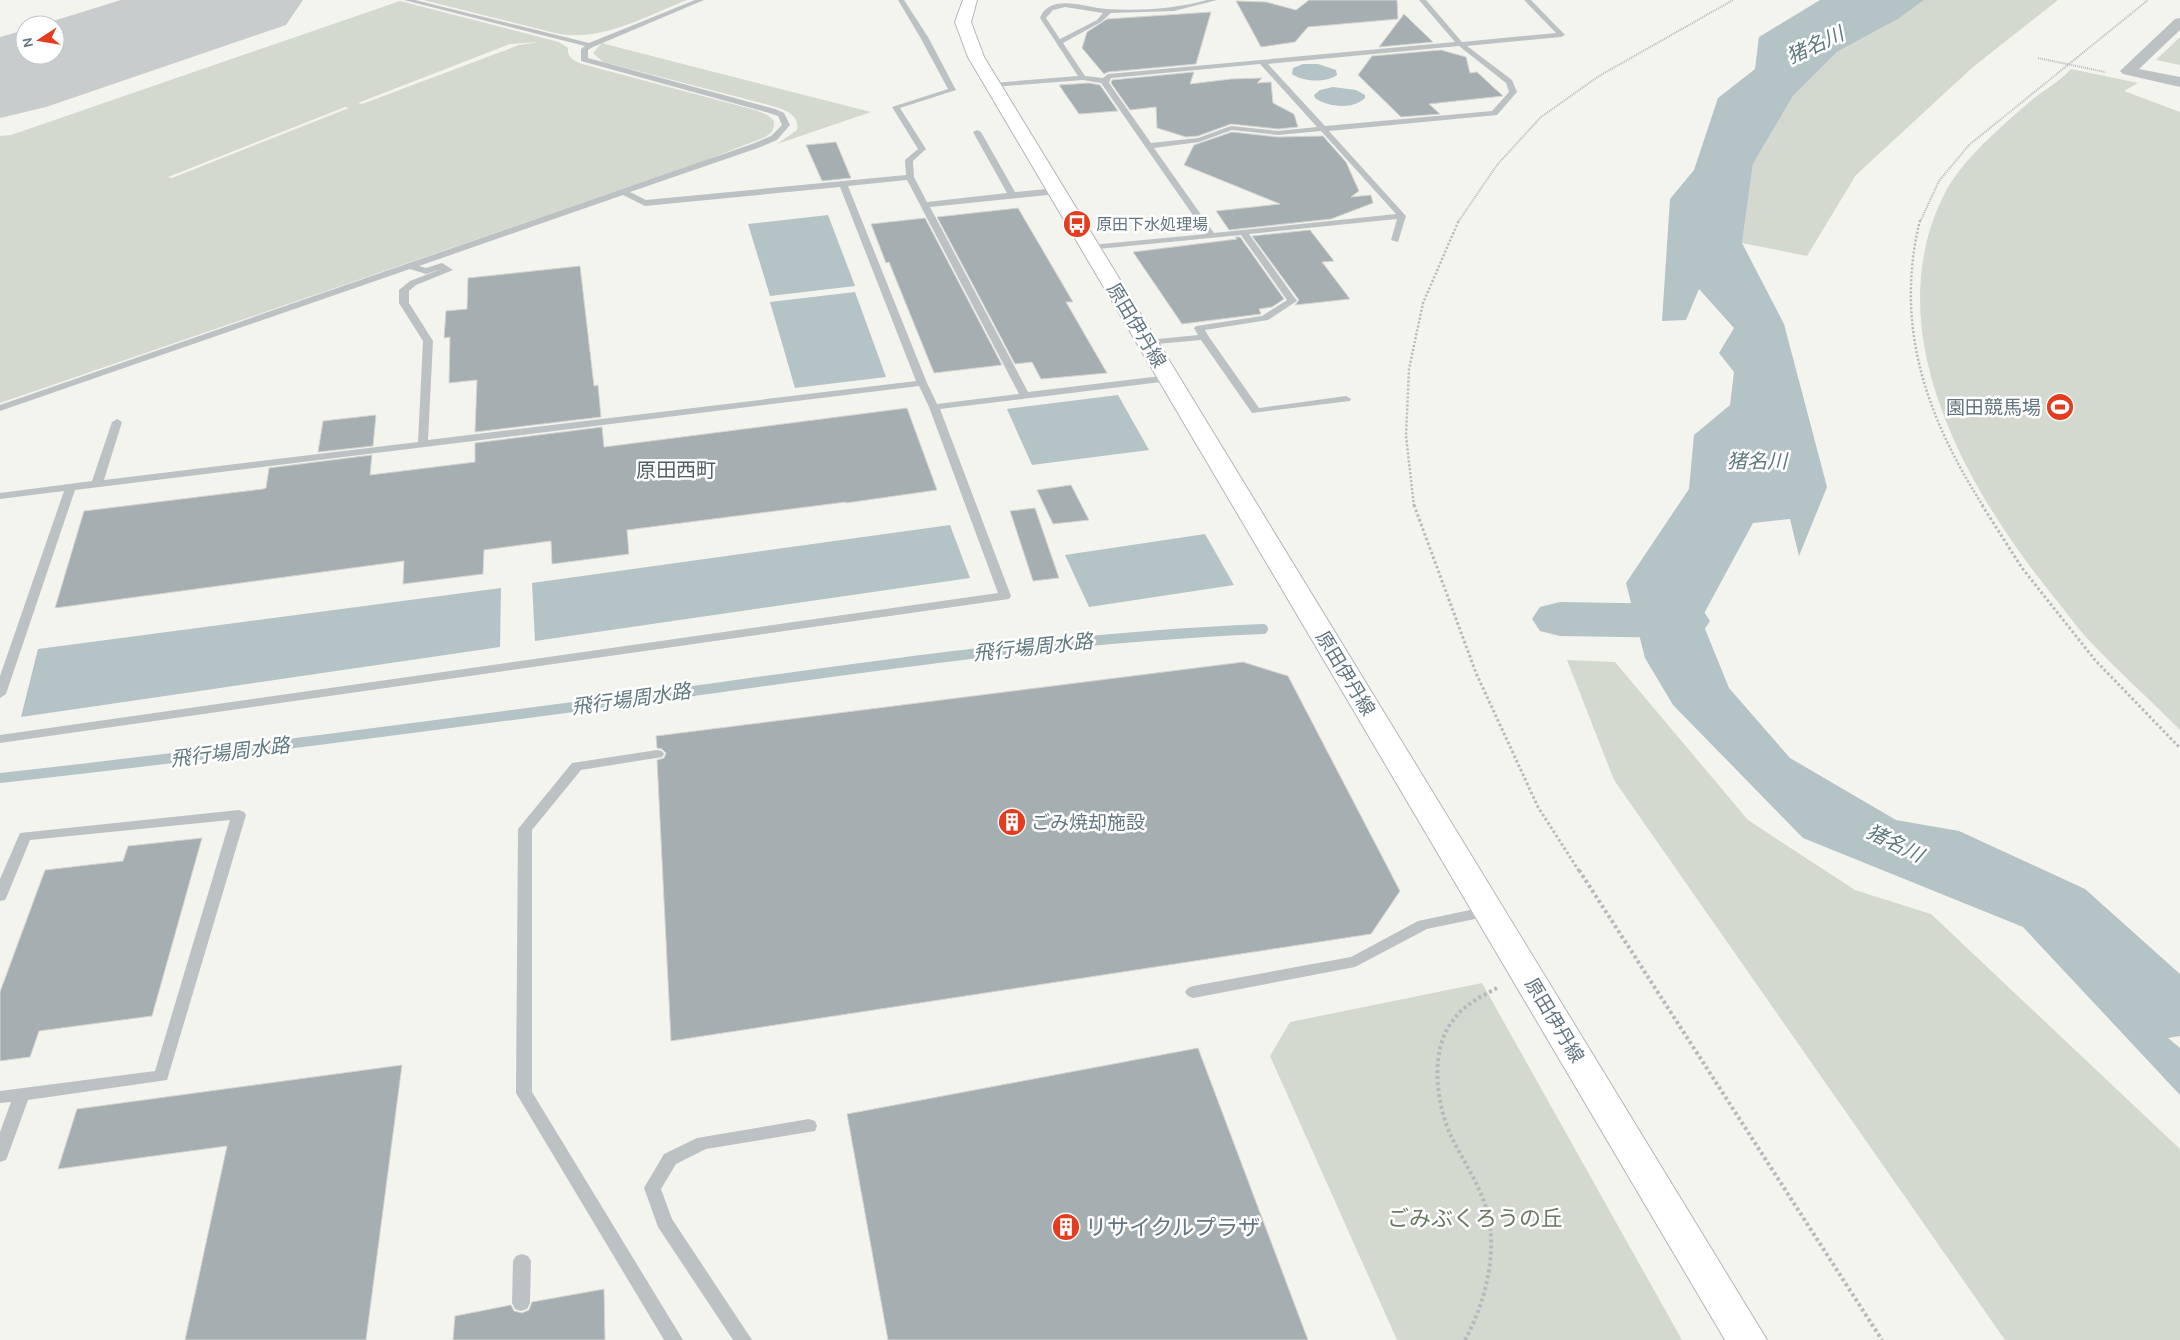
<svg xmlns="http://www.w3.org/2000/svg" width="2180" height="1340" font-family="Karla,'Noto Sans JP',sans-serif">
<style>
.green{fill:#d3d9cf;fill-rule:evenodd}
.water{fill:#b4c3c6}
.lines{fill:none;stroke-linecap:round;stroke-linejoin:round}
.stream{stroke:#b4c3c6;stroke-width:10}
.river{fill:#b4c3c6;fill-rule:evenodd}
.taxiway{fill:#c8cccc;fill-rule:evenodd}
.runway{fill:#c8cccc;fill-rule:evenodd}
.building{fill:#a5afb2;stroke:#d5d5d2}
.secondary-casing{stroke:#b1b7bb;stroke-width:2}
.path-far3{stroke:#b6babc;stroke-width:2;stroke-dasharray:1 1;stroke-linecap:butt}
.path-far2{stroke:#b6babc;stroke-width:2.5;stroke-dasharray:2 2;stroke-linecap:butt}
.path-far1{stroke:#b6babc;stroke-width:3;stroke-dasharray:2.5 2.5;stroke-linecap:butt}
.path{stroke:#b6babc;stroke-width:4;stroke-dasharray:3 3;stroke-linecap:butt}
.lane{fill:#bcc1c4;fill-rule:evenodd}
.street{fill:#bcc1c4;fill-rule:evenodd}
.secondary{fill:#fff;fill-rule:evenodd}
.labels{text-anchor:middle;stroke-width:5;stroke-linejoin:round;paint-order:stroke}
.far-poi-label{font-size:16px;fill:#627681;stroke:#fff;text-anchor:start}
.street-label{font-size:19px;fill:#627681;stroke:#fff}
.poi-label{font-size:19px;fill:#627681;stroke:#fff;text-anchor:end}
.water-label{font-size:20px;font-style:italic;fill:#5e797f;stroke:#fff}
.neighbourhood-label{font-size:20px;fill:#505e66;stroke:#fff}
.near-park-label{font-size:22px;fill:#687861;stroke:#fff}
.near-poi-label{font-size:22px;fill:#627681;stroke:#fff;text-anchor:start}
</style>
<rect width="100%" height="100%" fill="#f4f4ef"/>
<g class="green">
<path d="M423,0H687C646,16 604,41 559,34Z"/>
<path d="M1924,0H2058L1973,67L1856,175L1807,256L1742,243L1753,164L1793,96L1837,52L1898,19Z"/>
<path d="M400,1L559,42L568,48C567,58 575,61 582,64L755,110L768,115L774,121C774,131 772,133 763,138L696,164L0,403V136L11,135ZM539,42L519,45L362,104L358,103L510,44ZM345,107L349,108L172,178L168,177Z"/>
<path d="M2180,37V65L2156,60Z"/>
<path d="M602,42L605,44L871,112L777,144L797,130C800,113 782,109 769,105L603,62L593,53L601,44L599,43Z"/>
<path d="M2071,69L2138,83L2124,91L2180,112V730C2149,698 2115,669 2085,636C2075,625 2067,613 2057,601C1968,492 1872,329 1947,189C1964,158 2006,122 2033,99C2046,89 2060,81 2071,69Z"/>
<path d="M1567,660L1615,662L1748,820L1855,890L1931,914L2180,1149V1340H2005L1614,780Z"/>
<path d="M1482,983L1682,1340H1397L1270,1056L1290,1022Z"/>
</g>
<g class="water">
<path d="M1820,0H1924L1898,19L1837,52L1793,96L1753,164L1742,243L1784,324L1827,487L1799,556L1790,519L1753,523L1701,619L1729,688L1790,758L1896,820L1959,831L2085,889L2180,974V1036L2168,1038L2180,1048V1095L2023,927L1803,838L1673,705L1645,658L1626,583L1689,489L1694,435L1730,405L1734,372L1719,353L1734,328L1699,289L1686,320L1662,321L1670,199L1694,170L1718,98L1755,69L1759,37Z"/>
<path d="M1303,64H1318L1336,70L1337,75C1325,83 1303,82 1292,74L1293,68Z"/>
<path d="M1333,87L1356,90L1365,95V98C1353,110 1327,107 1315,98L1314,95L1320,90Z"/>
<path d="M828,215L855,286L770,296L748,224Z"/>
<path d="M855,292L886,377L795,388L770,302Z"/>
<path d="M1118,395L1149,450L1032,465L1007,409Z"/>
<path d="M950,525L970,578L535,641L532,583Z"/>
<path d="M1205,534L1234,585L1089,607L1065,555Z"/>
<path d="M501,588L500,647L21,717L38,649Z"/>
</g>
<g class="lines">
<path class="stream" d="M0,778C227,753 453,723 679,693C873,666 1067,637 1263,629"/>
<path class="river" d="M1560,602L1682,604L1702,609L1710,621L1702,633L1682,638L1560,636L1540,631L1532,619L1540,607Z"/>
<path class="taxiway" d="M25,33V55H45L18,78L0,82V43L7,37Z"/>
<path class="runway" d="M121,0H303L286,25L46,107L0,118V37L25,30V55H55V25H40Z"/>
</g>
<g class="building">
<path d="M1309,0H1397L1398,19L1308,27L1295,42L1261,47L1236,1L1266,2L1296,10Z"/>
<path d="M1211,12L1196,64L1108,72L1104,74L1082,48L1087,32L1107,19Z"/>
<path d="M1404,14L1433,42L1379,47Z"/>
<path d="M1441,50L1466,57L1470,73L1477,72L1503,96L1429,104L1440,114L1401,117L1358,75L1372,56Z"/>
<path d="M1194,72L1190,84L1231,79L1262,78L1257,83L1271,82L1273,103L1294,114L1298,127L1278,129L1231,124L1198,136L1186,137L1157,128L1156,107L1130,110L1111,83L1112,80Z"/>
<path d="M1089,83L1100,85L1118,111L1079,114L1059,85Z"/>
<path d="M1232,132L1278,137L1323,136L1346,162L1359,191L1351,197L1371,195L1373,203L1331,219L1229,230L1216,211L1280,204L1184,165L1194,145Z"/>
<path d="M836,142L851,178L822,181L806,145Z"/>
<path d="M1018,208L1073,302H1066L1107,373L1041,379L1032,362L1015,364L937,217Z"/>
<path d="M925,218L1002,365L934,373L889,262L886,263L871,224Z"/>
<path d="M1310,230L1334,261L1322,262L1350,299L1295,305L1299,300L1252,236Z"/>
<path d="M1235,237H1240L1284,299L1272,307L1259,309L1261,314L1182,324L1133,252L1237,239Z"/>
<path d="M580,266L594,386L598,385L601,417L475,432L477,380L449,383L450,337L444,338L446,311L467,309L468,278Z"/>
<path d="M907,408L937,490L846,503V502L627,530L629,554L552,564L551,541L484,550L483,574L403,584L404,561L55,608L84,511L263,489L266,488L269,468L316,462L372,455L370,475L475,462V443L602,427L604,447Z"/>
<path d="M376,415L373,446L318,452L323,421Z"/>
<path d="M1071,485L1089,520L1053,524L1037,490Z"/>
<path d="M1035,508L1059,578L1033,581L1010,511Z"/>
<path d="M1243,662L1288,676L1400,891L1371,934L671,1041L657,760L664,758L666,753L662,749L657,748L656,736Z"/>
<path d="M202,838L152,1016L39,1031L30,1057L0,1061V992L45,870L123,861L128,846Z"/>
<path d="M1198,1048L1308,1340H888L847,1114Z"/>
<path d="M402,1065L366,1340H185L227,1146L58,1169L77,1109Z"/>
<path d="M604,1289L605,1340H453L455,1316L511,1305L514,1311L522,1313L529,1310L532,1302Z"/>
</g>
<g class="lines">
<defs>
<path id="secondary" d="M963,0H977L971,22L984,57L1767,1340H1725L968,57L955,22Z"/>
</defs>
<use href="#secondary" class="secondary-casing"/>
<g class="path-far3">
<path d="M2038,58L2105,72"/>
<path d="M1458,222L1497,165L1541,117L1599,76L1733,0"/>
<path d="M1920,222L1939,181L1969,145L2148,0"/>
</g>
<g class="path-far2">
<path d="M1920,220C1894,326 1926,416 1983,506"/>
<path d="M1414,506L1406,436L1409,369L1423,303L1459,220"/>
</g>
<g class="path-far1">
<path d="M1414,505L1476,673L1538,807L1579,871"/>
<path d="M1982,505L2022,568L2095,660L2180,748"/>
</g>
<g class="path">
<path d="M1579,870L1882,1340"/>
<path d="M1465,1340C1483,1307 1495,1264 1490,1226C1486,1193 1465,1165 1451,1136C1436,1103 1429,1049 1454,1019C1464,1005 1482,996 1497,988"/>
</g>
<g class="lane">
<path d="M404,0H415L589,43L695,0H704L593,47L588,50V58L775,109L784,113L790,125L777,140L758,148L630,192L646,200L906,175L905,160L918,149L892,107L948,89L920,37L898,0H904L928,37L956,90L900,108L926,149L913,161L914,177L927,202L1007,193L973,132L977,130L981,132L1015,192L1057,188L1061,191L1057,194L930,207L1028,392L1169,375L1174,378L1169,381L940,409L1011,596L1009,599L0,743V735L998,593L929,407L919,386L75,490L6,694L0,698V676L64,491L0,499V493L92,481L112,422L117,419L122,422L104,480L418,442L423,341L399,303V290L410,281L441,269L426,274L410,269L0,411V405L752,144L771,136L782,125L778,116L769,113L581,61V49L585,46ZM907,180L1019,394L937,404L927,383L848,186ZM840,187L916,381L428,440L433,341L409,303V291L416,285L453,270L442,263L426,268L419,266L623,195L645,206Z"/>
<path d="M1207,0H1217L1174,11L1111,13L1101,22L1063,43L1085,76L1103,78L1108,74L1455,42L1419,0H1426L1462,42L1556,33L1524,0H1531L1565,35L1561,37L1467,46L1512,80L1517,92L1497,115L1329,131L1406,216L1398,242L1391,240L1397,219L1249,234L1297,301L1268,320L1205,330L1209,337L1259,408L1346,396L1351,399L1350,401L1252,413L1201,340L1145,345L1143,343L1148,340L1198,335L1194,328L1196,326L1262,316L1287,300L1241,235L1088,250L1087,248L1091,245L1206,234L1101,83L1083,80L993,87L989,85L993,83L1078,76L1040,18C1043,10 1048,6 1057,4C1073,1 1090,8 1107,9C1140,11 1174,9 1207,0ZM1065,7L1103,13L1097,20L1060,39L1046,18L1053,10ZM1459,46L1506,83L1509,92L1492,111L1325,126L1268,64ZM1260,64L1317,127L1278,131L1231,126L1198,138L1151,143L1109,83L1111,78ZM1232,130L1278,135L1321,131L1396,214L1214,233L1154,148L1199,142Z"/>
<path d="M657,750L662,751L664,754L662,757L581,770L532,830V1092L683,1340H664L516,1093L518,829L572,763Z"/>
<path d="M239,810L244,812L246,815L167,1080L28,1100L8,1155L6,1160L0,1162V1132L11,1102L0,1103V1091L155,1071L230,820L30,840L7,896L5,900L0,901V879L20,833Z"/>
<path d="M1489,906L1494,907L1496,911L1494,915L1427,929L1355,967L1193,998L1188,996L1185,992L1188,988L1193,986L1351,957L1418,921Z"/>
<path d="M809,1119L815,1121L817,1126L815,1131L706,1149L676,1164L661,1189L672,1219L752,1340H733L658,1227L644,1188L664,1154L697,1138Z"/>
<path d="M522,1254L528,1256L531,1261L530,1303L527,1309L521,1311L515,1309L512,1303L513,1261L516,1256Z"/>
</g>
<path class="street" d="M2180,18V30L2139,69L2180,77V87L2123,74L2120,71L2123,68L2175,19Z"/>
<use href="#secondary" class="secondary"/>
</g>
<defs>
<symbol id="bus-disc" viewBox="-11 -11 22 22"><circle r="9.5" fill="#e53b1e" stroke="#fff"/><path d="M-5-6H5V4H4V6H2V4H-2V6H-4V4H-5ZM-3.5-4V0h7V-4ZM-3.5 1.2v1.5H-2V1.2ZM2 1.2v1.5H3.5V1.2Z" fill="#fff"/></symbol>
<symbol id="stadium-disc" viewBox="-11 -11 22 22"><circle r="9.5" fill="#e53b1e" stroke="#fff"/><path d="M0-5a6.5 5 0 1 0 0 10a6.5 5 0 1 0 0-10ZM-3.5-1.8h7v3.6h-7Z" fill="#fff"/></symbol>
<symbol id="building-disc" viewBox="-11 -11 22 22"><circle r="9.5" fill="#e53b1e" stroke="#fff"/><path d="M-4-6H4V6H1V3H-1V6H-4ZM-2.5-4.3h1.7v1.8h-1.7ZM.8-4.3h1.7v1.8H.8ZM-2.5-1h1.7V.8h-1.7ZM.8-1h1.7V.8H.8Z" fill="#fff"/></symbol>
</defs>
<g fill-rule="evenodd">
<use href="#bus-disc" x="1061" y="208" width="32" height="32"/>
<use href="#stadium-disc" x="2044" y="391" width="32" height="32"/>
<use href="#building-disc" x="996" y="806" width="32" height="32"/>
<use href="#building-disc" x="1050" y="1211" width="32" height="32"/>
</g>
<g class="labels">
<g class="far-poi-label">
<text x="1096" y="230">原田下水処理場</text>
</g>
<g class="street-label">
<text transform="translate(1137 325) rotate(59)" y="7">原田伊丹線</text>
<text transform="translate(1346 673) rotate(59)" y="7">原田伊丹線</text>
<text transform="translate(1555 1020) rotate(59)" y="7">原田伊丹線</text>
</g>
<g class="poi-label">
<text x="2041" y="414">園田競馬場</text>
<text x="1031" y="829" text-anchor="start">ごみ焼却施設</text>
</g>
<g class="water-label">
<text transform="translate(1815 45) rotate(-25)" y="7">猪名川</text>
<text x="1757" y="468">猪名川</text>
<text transform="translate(1033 647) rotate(-6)" y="7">飛行場周水路</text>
<text transform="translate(631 699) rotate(-8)" y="7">飛行場周水路</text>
<text transform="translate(230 752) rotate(-7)" y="7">飛行場周水路</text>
<text transform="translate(1895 843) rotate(26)" y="7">猪名川</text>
</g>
<g class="neighbourhood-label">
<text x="676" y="477">原田西町</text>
</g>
<g class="near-park-label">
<text x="1475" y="1226">ごみぶくろうの丘</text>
</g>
<g class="near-poi-label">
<text x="1085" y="1235">リサイクルプラザ</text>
</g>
</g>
<g transform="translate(40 40) rotate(258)"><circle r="24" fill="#ffffff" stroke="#c0c8cd"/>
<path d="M0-4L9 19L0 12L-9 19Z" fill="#e53b1e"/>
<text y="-8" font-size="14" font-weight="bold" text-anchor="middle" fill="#627681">N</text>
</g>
</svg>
